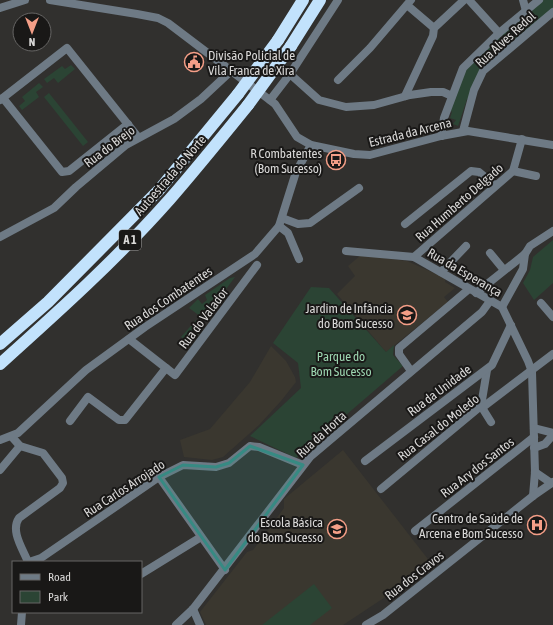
<svg xmlns="http://www.w3.org/2000/svg" width="553" height="625" font-family="'Asap Condensed',sans-serif">
<style>
.built{fill:#3a372f}
.green{fill:#2b4434}
.lines{fill:none;stroke-linecap:round;stroke-linejoin:round}
.minor{stroke:#6e7a85;stroke-width:8}
.tertiary{stroke:#6e7a85;stroke-width:8}
.motorway{stroke:#c2e2fc;stroke-width:12}
.motorway-bridge{stroke:#c2e2fc;stroke-width:12}
.marked{fill:#378a83;fill-opacity:0.2;stroke:#378a83;stroke-width:3;stroke-linejoin:round}
.labels{text-anchor:middle;stroke-width:4;stroke-linejoin:round;paint-order:stroke}
.shield{fill:#191817;stroke:#9f9e9d;stroke-width:1}
.shield-label{font-size:12px;font-weight:bold;fill:#d9d8d7}
.street-label{font-size:13px;fill:#d9d8d7;stroke:#191817}
.poi-label{font-size:13px;fill:#d9d8d7;stroke:#191817;text-anchor:end}
.park-label{font-size:13px;fill:#9cd5b0;stroke:#191817}
</style>
<rect width="100%" height="100%" fill="#31302e"/>
<g class="built">
<path d="M361,255L407,261L445,278V282L455,288L444,297L448,302L386,352L337,294L355,276L348,266Z"/>
<path d="M271,346L286,361L295,377L296,382L281,401L259,425L223,457L212,460L184,457L180,440L210,429L250,382Z"/>
<path d="M343,450L431,563L411,580L343,625H206L200,612L247,552L253,550L284,508V499Z"/>
</g>
<g class="green">
<path d="M543,0H553V10L509,45L501,35Z"/>
<path d="M499,37L506,46L492,58L493,61L470,99H467L458,126L453,124L456,120L450,118L452,112L450,110L466,69Z"/>
<path d="M71,65L75,69L58,83L54,78L47,83L44,79L62,66L65,69Z"/>
<path d="M39,83L43,87L36,92L39,97L22,110L19,106L25,101L22,97Z"/>
<path d="M49,93L88,142L83,146L44,97Z"/>
<path d="M553,240V283L534,300L523,283L530,270L533,257Z"/>
<path d="M235,277L204,319L189,308L198,299L202,304L207,300L205,295L230,278Z"/>
<path d="M311,287L329,288L386,352L394,345L393,355L403,366L296,458L250,436L301,388L298,363L273,343Z"/>
<path d="M196,320L204,327L191,344L181,337Z"/>
<path d="M314,584L332,608L310,625H262Z"/>
</g>
<g class="lines">
<g class="minor">
<path d="M469,0L499,33"/>
<path d="M523,0L526,11"/>
<path d="M407,5L434,28"/>
<path d="M290,74L319,100L346,107L374,105L410,95L431,92H443L452,96"/>
<path d="M338,80L370,48L411,0"/>
<path d="M405,96L433,36L434,28L464,0"/>
<path d="M3,98L62,172L69,171L128,124"/>
<path d="M0,100L67,48L138,137"/>
<path d="M270,100L290,74L338,0"/>
<path d="M513,171L536,176"/>
<path d="M282,218L298,224L310,223L359,188"/>
<path d="M405,224L471,171L479,172L495,185"/>
<path d="M279,226L288,233L299,259"/>
<path d="M0,237L54,208L76,187L126,145L174,119L201,99L231,71"/>
<path d="M346,251L414,257L502,307L528,361L532,372L535,472L533,496"/>
<path d="M490,253L504,270"/>
<path d="M414,257L513,171L522,139"/>
<path d="M441,272L466,246"/>
<path d="M476,293L525,254L530,246L553,231"/>
<path d="M541,303L553,317"/>
<path d="M502,307L523,269L525,254"/>
<path d="M129,339L175,375L257,265"/>
<path d="M487,370L481,406L491,422"/>
<path d="M411,371L399,354V348L469,289"/>
<path d="M70,421L88,397L119,420H125L166,368"/>
<path d="M534,428L553,433"/>
<path d="M12,437L20,446L43,453L62,478L63,483L60,488L19,518C10,531 23,549 28,562"/>
<path d="M534,448L545,444L553,435"/>
<path d="M365,461L492,365L511,325"/>
<path d="M0,470L20,446"/>
<path d="M535,472L551,483"/>
<path d="M159,477L225,570"/>
<path d="M381,489L481,406L483,407L553,354"/>
<path d="M415,531L534,437"/>
<path d="M29,562L41,558L159,477L183,465L216,467L229,463L250,446L259,447L303,465"/>
<path d="M141,574L201,537"/>
<path d="M193,609L200,625"/>
<path d="M21,625L22,612"/>
<path d="M176,625L193,609L310,457L482,312L490,301"/>
<path d="M366,625L383,615L533,496L553,482"/>
</g>
<g class="tertiary">
<path d="M50,0L137,14L158,18L168,23L275,104L297,137L311,145L354,154L370,155L441,136L468,131L553,145"/>
<path d="M0,8L25,0"/>
<path d="M463,131L474,90L483,71L553,12"/>
<path d="M441,136L444,118L463,68L499,33L539,0"/>
<path d="M0,440L18,433L86,370L145,327L255,254L279,226L296,172L311,145"/>
</g>
<g class="motorway">
<path d="M278,40L303,0"/>
<path d="M291,46L320,0"/>
<path d="M0,344L48,302L159,190L238,94"/>
<path d="M0,364C59,311 118,258 170,199C197,168 222,137 248,105"/>
</g>
<g class="motorway-bridge">
<path d="M238,94L278,40"/>
<path d="M248,105L291,46"/>
</g>
</g>
<path class="marked" d="M250,446L303,465L225,570L159,477L183,465L216,467L229,463Z"/>
<defs>
<symbol id="civic-ring" viewBox="-11 -11 22 22"><circle r="9.5" fill="#191817" stroke="#f49e87" stroke-width="1.5"/><path d="M-.6-6.5H3V-4.5H.6V-3L4-1V1h2V6H-6V1h2V-1L-.6-3ZM-1.2 2.5V6h2.4V2.5Z" fill="#f49e87"/></symbol>
<symbol id="bus-ring" viewBox="-11 -11 22 22"><circle r="9.5" fill="#191817" stroke="#f49e87" stroke-width="1.5"/><path d="M-5-6H5V4H4V6H2V4H-2V6H-4V4H-5ZM-3.5-4V0h7V-4ZM-3.5 1.2v1.5H-2V1.2ZM2 1.2v1.5H3.5V1.2Z" fill="#f49e87"/></symbol>
<symbol id="school-ring" viewBox="-11 -11 22 22"><circle r="9.5" fill="#191817" stroke="#f49e87" stroke-width="1.5"/><path d="M0-5L7-2L0 1L-7-2ZM-4 1L0 2.5L4 1V4Q0 6-4 4Z" fill="#f49e87"/></symbol>
<symbol id="hospital-ring" viewBox="-11 -11 22 22"><circle r="9.5" fill="#191817" stroke="#f49e87" stroke-width="1.5"/><path d="M-5-5h3v3.5h4V-5h3V5h-3V1.5h-4V5h-3Z" fill="#f49e87"/></symbol>
</defs>
<g fill-rule="evenodd">
<use href="#civic-ring" x="183" y="51" width="22" height="22"/>
<use href="#bus-ring" x="325" y="149" width="22" height="22"/>
<use href="#school-ring" x="396" y="304" width="22" height="22"/>
<use href="#hospital-ring" x="526" y="514" width="22" height="22"/>
<use href="#school-ring" x="326" y="518" width="22" height="22"/>
</g>
<g class="labels">
<rect class="shield" x="119" y="230" width="22" height="20" rx="3"/>
<g class="shield-label">
<text x="130" y="244">A 1</text>
</g>
<g class="street-label">
<text transform="translate(505 39) rotate(-42)" y="5">Rua Alves Redol</text>
<text transform="translate(410 132) rotate(-14)" y="5">Estrada da Arcena</text>
<text transform="translate(109 146) rotate(-37)" y="5">Rua do Brejo</text>
<text transform="translate(170 175) rotate(-49)" y="5">Autoestrada do Norte</text>
<text transform="translate(459 202) rotate(-41)" y="5">Rua Humberto Delgado</text>
<text transform="translate(465 272) rotate(30)" y="5">Rua da Esperança</text>
<text transform="translate(168 298) rotate(-34)" y="5">Rua dos Combatentes</text>
<text transform="translate(203 318) rotate(-53)" y="5">Rua do Valador</text>
<text transform="translate(439 390) rotate(-37)" y="5">Rua da Unidade</text>
<text transform="translate(438 427) rotate(-38)" y="5">Rua Casal do Moledo</text>
<text transform="translate(321 434) rotate(-42)" y="5">Rua da Horta</text>
<text transform="translate(477 467) rotate(-38)" y="5">Rua Ary dos Santos</text>
<text transform="translate(124 488) rotate(-33)" y="5">Rua Carlos Arrojado</text>
<text transform="translate(414 575) rotate(-38)" y="5">Rua dos Cravos</text>
</g>
<g class="poi-label">
<text x="208" y="60" text-anchor="start">Divisão Policial de<tspan x="208" dy="15">Vila Franca de Xira</tspan></text>
<text x="322" y="158">R Combatentes<tspan x="322" dy="15">(Bom Sucesso)</tspan></text>
<text x="393" y="313">Jardim de Infância<tspan x="393" dy="15">do Bom Sucesso</tspan></text>
<text x="523" y="523">Centro de Saúde de<tspan x="523" dy="15">Arcena e Bom Sucesso</tspan></text>
<text x="323" y="527">Escola Básica<tspan x="323" dy="15">do Bom Sucesso</tspan></text>
</g>
<g class="park-label">
<text x="341" y="361">Parque do<tspan x="341" dy="15">Bom Sucesso</tspan></text>
</g>
</g>
<rect x="12" y="561" width="130" height="52" fill="#191817" stroke="#666564"/>
<rect x="20" y="574" width="20" height="6" fill="#6e7a85" stroke="#666564"/>
<text x="48" y="581" font-size="12" fill="#d9d8d7">Road</text>
<rect x="20" y="591" width="20" height="12" fill="#2b4434" stroke="#666564"/>
<text x="48" y="601" font-size="12" fill="#d9d8d7">Park</text>
<g transform="translate(32 32) rotate(180)"><circle r="19" fill="#191817" stroke="#666564"/>
<path d="M0-3L7 15L0 10L-7 15Z" fill="#f49e87"/>
<text y="-6" font-size="11" font-weight="bold" text-anchor="middle" fill="#d9d8d7">N</text>
</g>
</svg>
